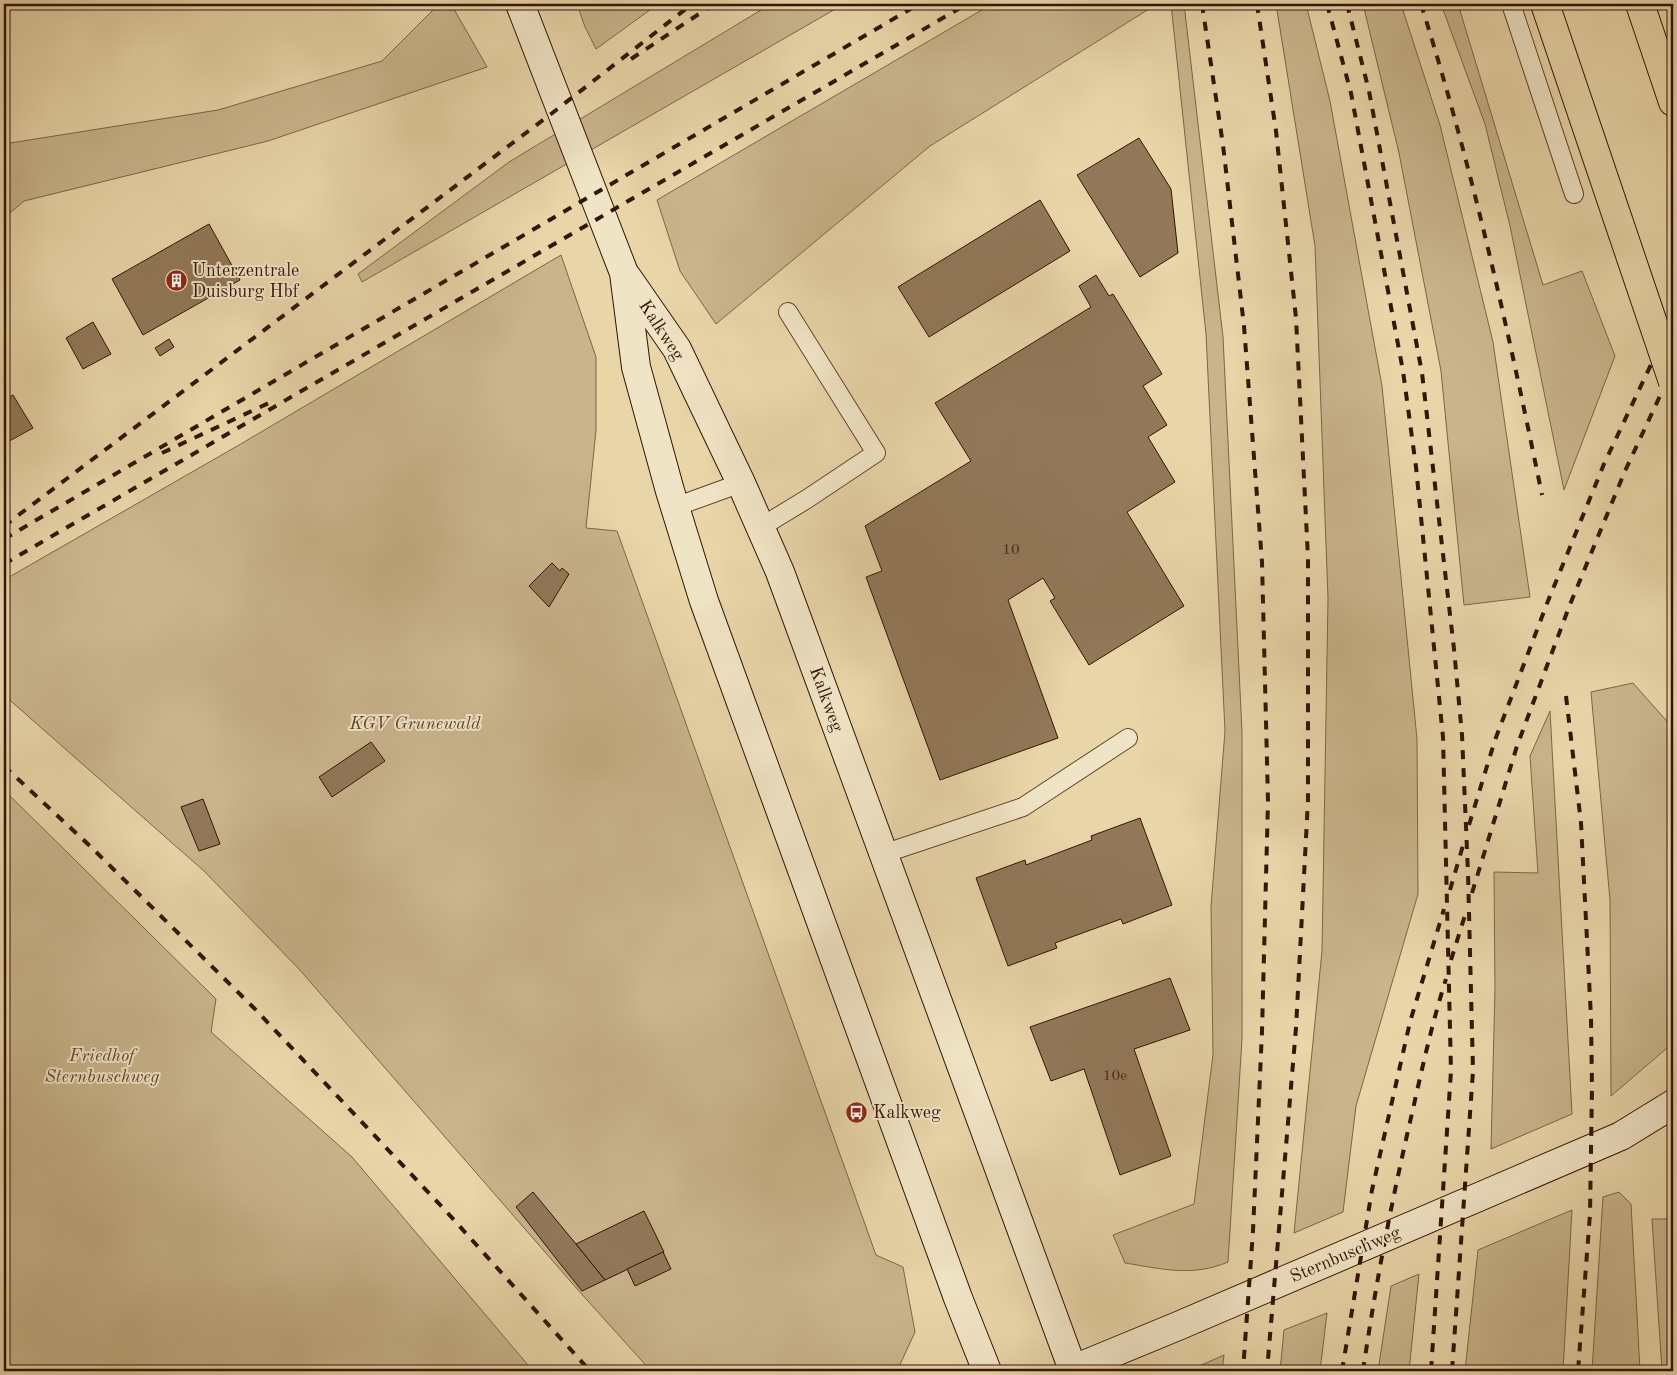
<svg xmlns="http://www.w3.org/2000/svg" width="1677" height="1375" font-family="'Old Standard TT',serif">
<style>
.green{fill:#c9b48c;stroke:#7e6448}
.building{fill:#927859;stroke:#341404}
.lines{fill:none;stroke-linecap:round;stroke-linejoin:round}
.lane-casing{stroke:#61442d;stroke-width:20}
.secondary-casing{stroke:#341404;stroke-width:30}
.highway-casing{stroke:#341404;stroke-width:30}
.lane{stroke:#f0e4c6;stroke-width:18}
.secondary{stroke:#f0e4c6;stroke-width:28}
.highway{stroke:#e8d5a8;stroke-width:28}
.rail{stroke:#341404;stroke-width:4;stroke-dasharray:9 9;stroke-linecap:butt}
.highway-bridge-casing{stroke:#341404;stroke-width:30;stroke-linecap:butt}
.highway-bridge{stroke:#e8d5a8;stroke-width:28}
.labels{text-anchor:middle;stroke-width:4;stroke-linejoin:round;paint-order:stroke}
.number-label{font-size:15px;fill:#4c2d19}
.poi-label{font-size:18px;fill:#341404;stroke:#f0e4c6;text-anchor:start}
.street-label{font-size:18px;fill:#341404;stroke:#f0e4c6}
.park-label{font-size:18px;font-style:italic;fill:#61442d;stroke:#f0e4c6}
</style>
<rect width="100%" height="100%" fill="#e8d5a8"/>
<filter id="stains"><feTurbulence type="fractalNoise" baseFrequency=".004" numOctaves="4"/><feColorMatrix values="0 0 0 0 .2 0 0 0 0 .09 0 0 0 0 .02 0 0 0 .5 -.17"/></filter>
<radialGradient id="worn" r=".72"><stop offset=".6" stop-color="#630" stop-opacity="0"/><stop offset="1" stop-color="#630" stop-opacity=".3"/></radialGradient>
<g class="green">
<path d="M439,4H451L487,67L268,141L24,201L4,218V144L218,110L382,61Z"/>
<path d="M577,4H658L596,49L585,27Z"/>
<path d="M771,4H844L362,282L358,274L509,162Z"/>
<path d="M992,4H1157L930,146L716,324L680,271L657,200Z"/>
<path d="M1171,4H1184L1223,337L1242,732V1039L1228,1262C1193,1277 1162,1269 1125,1263L1113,1235L1194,1204L1213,1055L1211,907L1225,731L1206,334Z"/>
<path d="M1276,4H1306L1330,101L1382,386L1417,739L1418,894L1356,1106L1343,1212L1294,1233L1322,951L1328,599L1315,246Z"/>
<path d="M1363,4H1401L1440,125L1493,342L1530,597L1464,605L1441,371L1399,153Z"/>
<path d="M1441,4H1458L1543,285L1582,271L1615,356L1564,490L1510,226L1485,124Z"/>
<path d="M561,255L596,357V430L586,528L617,531L876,1255L903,1267L915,1332L897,1371H651L578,1290L299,969L204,871L4,695V580L239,445Z"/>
<path d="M1633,683L1673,728V1043L1611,1096L1610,900L1591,692Z"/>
<path d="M1550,711L1572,1114L1491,1149L1495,989L1494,872L1538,873L1530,756Z"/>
<path d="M4,790L216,999L211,1032L352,1157L533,1371H4Z"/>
<path d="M1619,1192L1631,1204L1640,1371H1592L1603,1197Z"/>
<path d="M1572,1210L1563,1371H1465L1478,1250Z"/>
<path d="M1652,1219H1673V1371H1662Z"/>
<path d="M1419,1274L1409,1371H1378L1391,1286Z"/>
<path d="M1327,1313L1320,1371H1280L1284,1330Z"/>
<path d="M1224,1355L1222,1371H1188Z"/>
</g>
<g class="building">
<path d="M1139,138L1171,189L1178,253L1140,277L1077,175Z"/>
<path d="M1040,200L1070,251L929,337L898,287Z"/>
<path d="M209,224L240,280L143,335L112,279Z"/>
<path d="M1096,275L1109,296L1113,294L1162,374L1143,386L1167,425L1148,437L1175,482L1127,512L1184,606L1089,665L1050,601L1055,598L1043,578L1008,600L1058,738L940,780L866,577L882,571L865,526L971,461L935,403L1091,307L1079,286Z"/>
<path d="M93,322L111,354L83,369L66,338Z"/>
<path d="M169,339L174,347L160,356L155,348Z"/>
<path d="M13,395L33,428L4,444V400Z"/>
<path d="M552,563L560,571L562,568L569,574L549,607L529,586Z"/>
<path d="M371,742L385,761L332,797L319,777Z"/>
<path d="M203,799L220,844L199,851L181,807Z"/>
<path d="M1140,818L1172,905L1123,924L1121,919L1055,943L1057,948L1008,966L976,878L1025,860L1026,865L1092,840L1091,836Z"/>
<path d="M1170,978L1190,1030L1134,1049L1171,1156L1120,1175L1084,1069L1051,1081L1030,1027Z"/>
<path d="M533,1192L576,1244L605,1280L582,1291L554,1256L516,1207Z"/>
<path d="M644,1211L664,1252L605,1280L576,1244Z"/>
<path d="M663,1252L671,1269L635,1286L627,1269Z"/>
</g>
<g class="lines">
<defs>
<g id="lane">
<path d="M1511,4L1574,194"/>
<path d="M675,507L741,483"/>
<path d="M761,527L807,499L876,453L788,312"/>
<path d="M883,854L1023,807L1128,738"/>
</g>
<g id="secondary">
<path d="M520,4L624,273L636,367L670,491L704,601L958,1298L987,1371"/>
<path d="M627,277L677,349L741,483L780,572L1073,1370"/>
<path d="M1069,1371L1178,1326L1621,1136L1673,1104"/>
</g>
<path id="highway" d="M1640,4L1673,102"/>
</defs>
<use href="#lane" class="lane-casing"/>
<use href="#secondary" class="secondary-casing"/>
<use href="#highway" class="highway-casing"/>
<use href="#lane" class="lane"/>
<use href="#secondary" class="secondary"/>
<use href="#highway" class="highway"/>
<g class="rail">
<path d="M1202,4L1223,145L1244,326L1262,562L1268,801L1262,1031L1253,1231L1243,1371"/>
<path d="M1257,4L1276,131L1296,318L1308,558V800L1296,1028L1267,1371"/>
<path d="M1327,4L1351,93L1403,371L1416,467L1443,737L1451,1071L1431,1371"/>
<path d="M1347,4L1369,91L1422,373L1454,649L1462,735L1468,873L1473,1071L1452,1371"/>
<path d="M1421,4C1472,166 1508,329 1542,495"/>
<path d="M631,59L714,4"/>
<path d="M162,453L271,402"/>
<path d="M4,526L551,114L692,4"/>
<path d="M4,539L919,4"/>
<path d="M4,564L967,4"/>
<path d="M1566,696L1581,823L1591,1018L1592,1087L1590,1214L1578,1371"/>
<path d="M4,766L90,846L254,1008L445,1210L590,1371"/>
<path d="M1469,825L1495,740L1548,601L1604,464L1673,318"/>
<path d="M1450,890L1464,842"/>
<path d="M1472,893L1517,746L1569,607L1625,471L1673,368"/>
<path d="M1451,960L1466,912"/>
<path d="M1342,1371L1372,1190L1410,1022L1444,909"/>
<path d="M1363,1371C1375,1288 1391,1204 1410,1122C1421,1074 1431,1026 1446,979"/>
</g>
<defs>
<path id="highway-bridge" d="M1545,4L1673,382"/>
</defs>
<use href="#highway-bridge" class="highway-bridge-casing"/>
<use href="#highway-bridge" class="highway-bridge"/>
</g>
<defs>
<symbol id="building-disc" viewBox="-11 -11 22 22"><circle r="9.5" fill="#8f2418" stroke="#f0e4c6"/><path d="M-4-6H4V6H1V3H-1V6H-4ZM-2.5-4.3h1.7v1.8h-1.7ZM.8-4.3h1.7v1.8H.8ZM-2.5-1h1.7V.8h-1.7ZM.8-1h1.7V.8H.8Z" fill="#fff"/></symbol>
<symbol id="bus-disc" viewBox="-11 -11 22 22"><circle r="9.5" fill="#8f2418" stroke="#f0e4c6"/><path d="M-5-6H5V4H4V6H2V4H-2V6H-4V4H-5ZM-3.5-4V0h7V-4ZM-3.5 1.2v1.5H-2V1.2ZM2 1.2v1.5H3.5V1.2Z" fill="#fff"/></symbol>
</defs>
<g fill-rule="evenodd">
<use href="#building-disc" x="164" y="268" width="25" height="25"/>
<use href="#bus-disc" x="844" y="1100" width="25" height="25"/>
</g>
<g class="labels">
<g class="number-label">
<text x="1011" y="554">10</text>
<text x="1115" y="1080">10e</text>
</g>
<g class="poi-label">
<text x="192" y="276">Unterzentrale<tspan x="192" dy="21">Duisburg Hbf</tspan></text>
<text x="873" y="1118">Kalkweg</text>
</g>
<g class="street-label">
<text transform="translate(662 330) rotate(57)" y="6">Kalkweg</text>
<text transform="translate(827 699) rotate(70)" y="6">Kalkweg</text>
<text transform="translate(1345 1254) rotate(-23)" y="6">Sternbuschweg</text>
</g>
<g class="park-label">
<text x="415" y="729">KGV Grunewald</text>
<text x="102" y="1061">Friedhof<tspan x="102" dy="21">Sternbuschweg</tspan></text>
</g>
</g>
<rect width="1677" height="1375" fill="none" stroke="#e8d5a8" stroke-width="20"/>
<rect x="5" y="5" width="1667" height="1365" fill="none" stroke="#341404" stroke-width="2.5"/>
<rect x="10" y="10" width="1657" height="1355" fill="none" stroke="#341404"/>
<rect width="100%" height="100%" filter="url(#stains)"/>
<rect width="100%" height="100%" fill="url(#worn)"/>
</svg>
